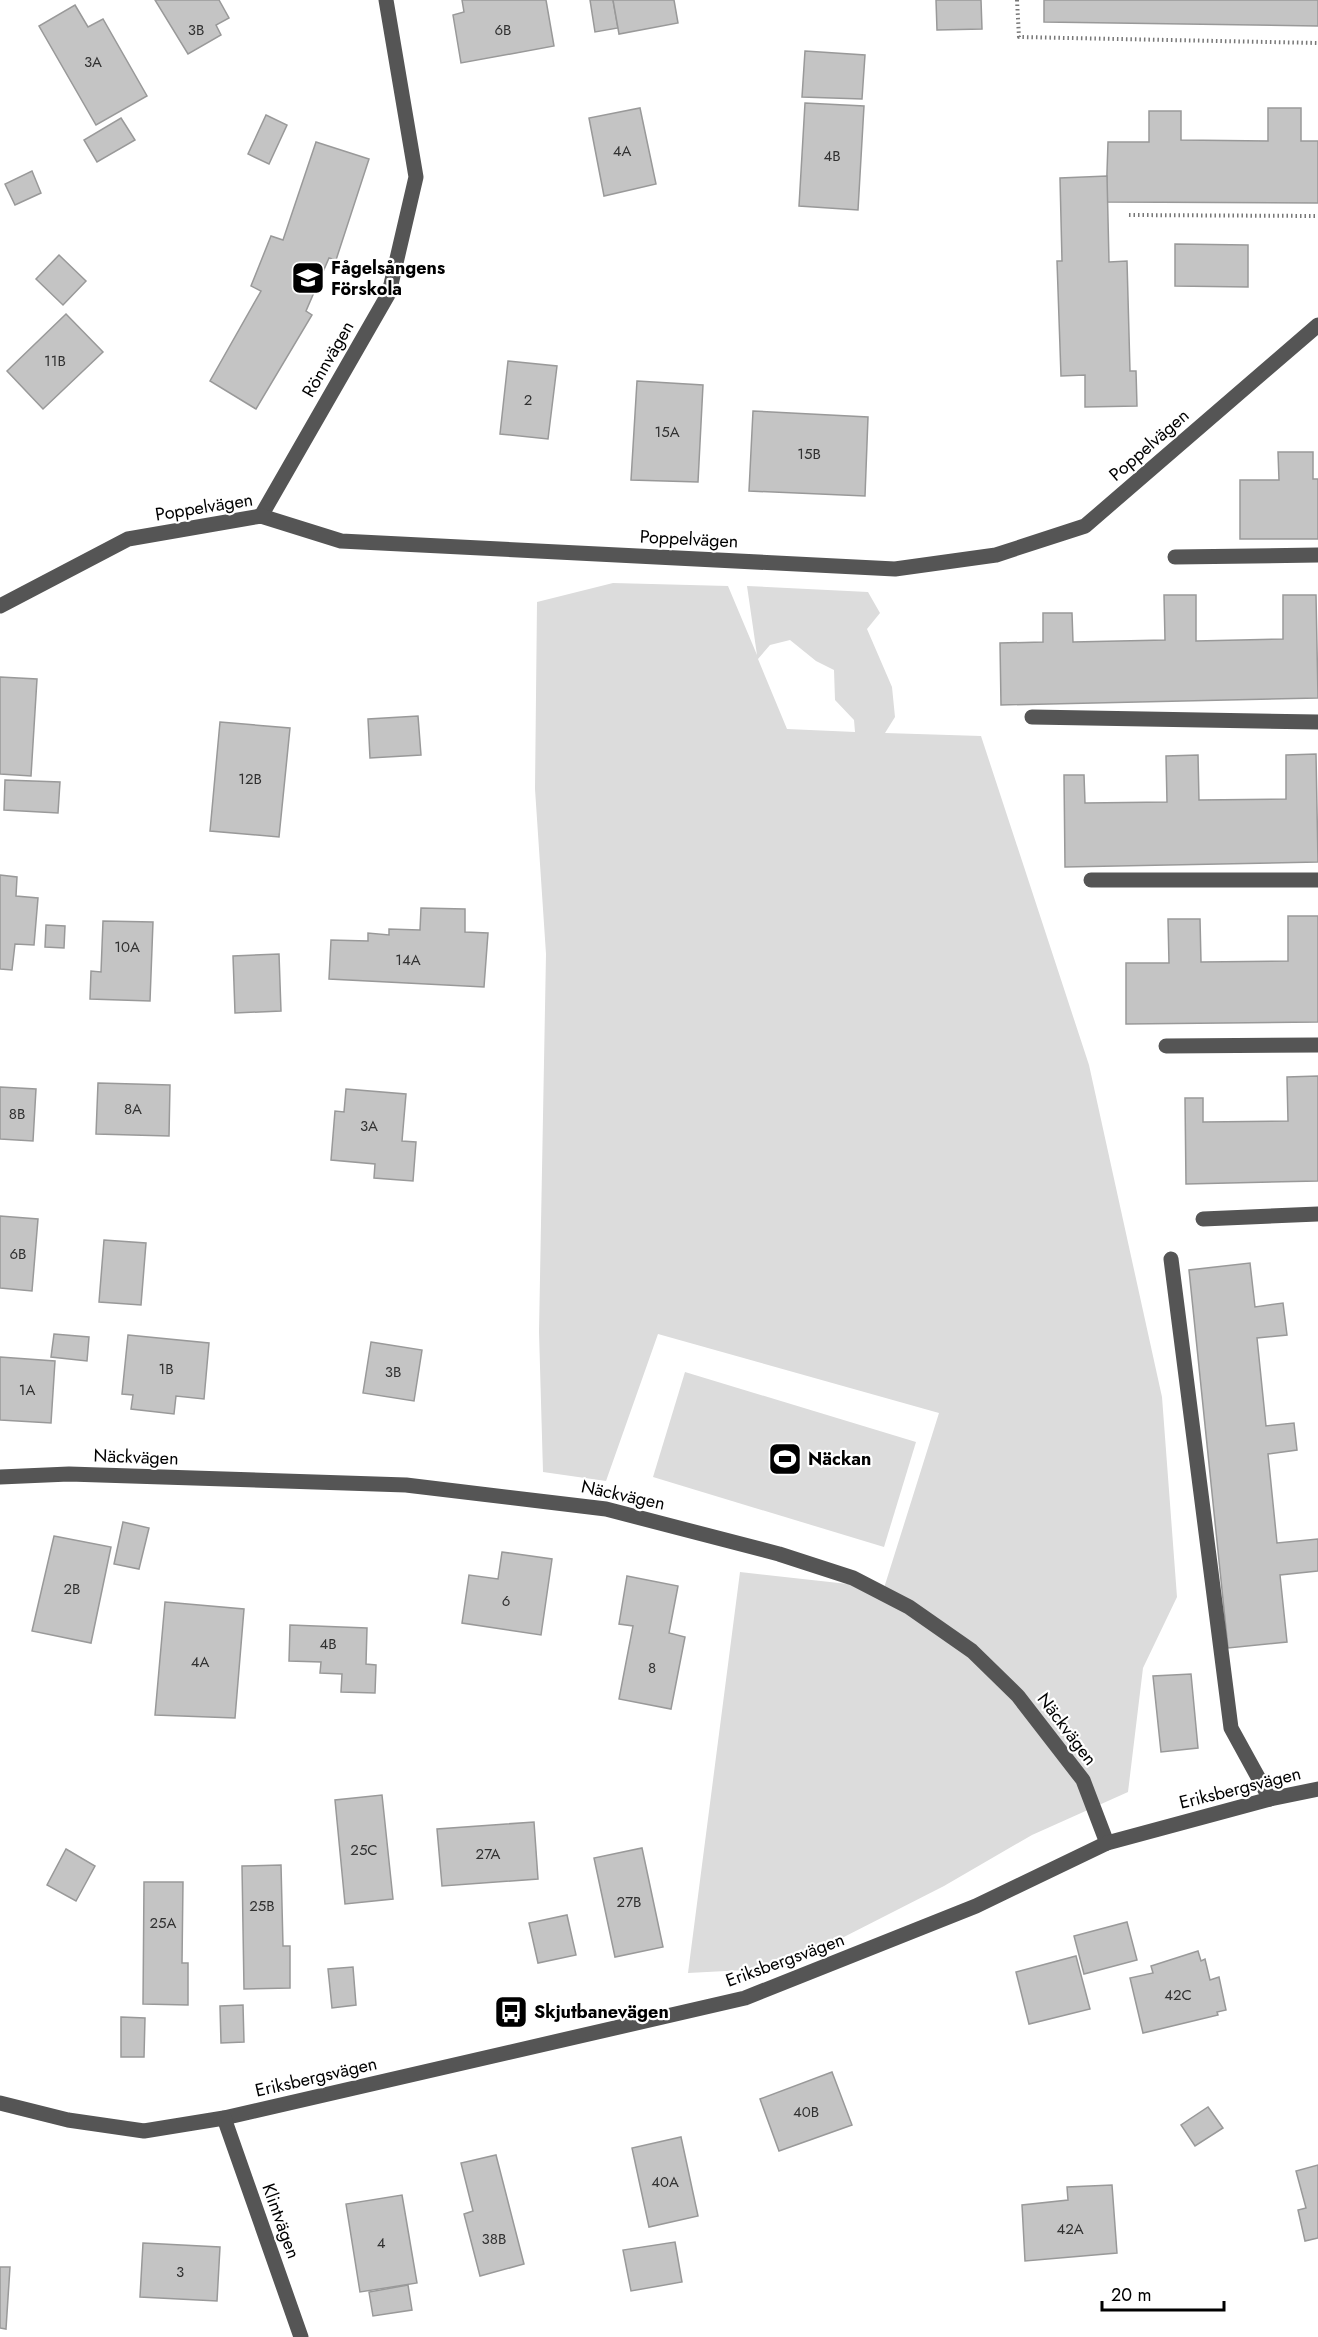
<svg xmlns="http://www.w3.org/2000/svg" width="1318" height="2337" font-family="Jost,sans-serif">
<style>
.green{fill:#dcdcdc;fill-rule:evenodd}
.building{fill:#c4c4c4;stroke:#999;stroke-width:1.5}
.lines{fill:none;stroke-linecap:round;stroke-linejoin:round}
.path{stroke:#777;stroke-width:4;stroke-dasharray:1.5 3;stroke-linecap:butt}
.minor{stroke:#555;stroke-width:15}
.labels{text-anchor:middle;stroke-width:4.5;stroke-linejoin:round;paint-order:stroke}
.number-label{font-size:15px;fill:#313131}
.poi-label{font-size:18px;font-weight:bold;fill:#000;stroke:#fff;text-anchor:start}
.street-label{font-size:18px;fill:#000;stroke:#fff}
</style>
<rect width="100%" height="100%" fill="#fff"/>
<g class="green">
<path d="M613,583L728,586L757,655L747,586L868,592L880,613L867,629L892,687L895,717L885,733L981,736L1089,1065L1162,1397L1177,1597L1143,1668L1128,1792L1032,1835L944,1886L783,1968L688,1973L740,1572L884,1588L939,1413L658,1334L606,1481L543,1472L539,1332L546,954L535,789L537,602ZM790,640L816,661L834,670L835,700L854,720L855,732L787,729L758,659L770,645Z"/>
<path d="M685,1372L916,1442L884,1547L653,1477Z"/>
</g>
<g class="building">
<path d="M155,0H219L229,18L216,25L221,35L188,54Z"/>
<path d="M462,0H546L554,46L461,63L453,15L464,12Z"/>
<path d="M590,0H613L618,28L595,32Z"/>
<path d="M613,0H674L678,23L619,34Z"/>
<path d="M936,0H981L982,29L937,30Z"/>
<path d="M1044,0H1318V26L1044,22Z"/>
<path d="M75,5L88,27L103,19L147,96L96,125L39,26Z"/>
<path d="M805,51L865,55L862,99L802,97Z"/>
<path d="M805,103L864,106L858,210L799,206Z"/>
<path d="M640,108L656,184L604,196L589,118Z"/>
<path d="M1268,108H1301V141H1318V203L1106,202L1108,142H1149V111H1181V140L1268,141Z"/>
<path d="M266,115L287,125L269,164L248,154Z"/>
<path d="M121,118L135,140L97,162L84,140Z"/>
<path d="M316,142L369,159L336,260L329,258L306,311L312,315L256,409L210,381L261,291L251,286L271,236L283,240Z"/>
<path d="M32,171L41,193L15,205L5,184Z"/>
<path d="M1107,176L1109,262L1127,261L1130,371H1136L1137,406L1085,407V375L1061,376L1057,261H1062L1060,178Z"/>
<path d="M1175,244L1248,245V287L1175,286Z"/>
<path d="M59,255L86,281L63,305L36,279Z"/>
<path d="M66,314L103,352L43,409L7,371Z"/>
<path d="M508,361L557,366L548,439L500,434Z"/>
<path d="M637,381L703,385L698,482L631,480Z"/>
<path d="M753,411L868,417L865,496L749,491Z"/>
<path d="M1278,452H1313V479H1318V539H1240V480H1279Z"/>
<path d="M1164,595H1196V641L1283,639V595H1316L1318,698L1001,705L1000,643L1043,642V613H1072L1073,642L1165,640Z"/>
<path d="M0,677L37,679L31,776L0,774Z"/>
<path d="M418,716L421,755L370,758L368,719Z"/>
<path d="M220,722L290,728L279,837L210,831Z"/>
<path d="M1316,754L1318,862L1065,867L1064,775H1084L1085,803L1167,802L1166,756L1198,755L1199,800L1286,799V755Z"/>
<path d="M5,780L60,782L58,813L4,810Z"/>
<path d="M0,875L17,877L16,896L38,898L34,945L15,944L12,970L0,969Z"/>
<path d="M421,908L465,909V932L488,933L484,987L329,979L331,940L368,941V933L389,935V929L420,930Z"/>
<path d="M1288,916H1318V1022L1126,1024V963H1169L1168,919H1200L1201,962L1288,961Z"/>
<path d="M103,921L153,922L150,1001L90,999L91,971L101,972Z"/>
<path d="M46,925L65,926L64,948L45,947Z"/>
<path d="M279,954L281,1011L235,1013L233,956Z"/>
<path d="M1318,1076V1181L1186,1184L1185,1098H1203V1122L1288,1121L1287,1077Z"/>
<path d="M98,1083L170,1085L169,1136L96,1134Z"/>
<path d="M0,1087L36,1089L33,1141L0,1139Z"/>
<path d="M346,1089L406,1094L402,1141L416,1142L413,1181L374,1178L375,1164L331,1160L335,1111L344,1112Z"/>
<path d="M0,1216L38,1219L32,1291L0,1288Z"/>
<path d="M104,1240L146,1243L141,1305L99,1302Z"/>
<path d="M1250,1263L1255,1307L1283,1303L1287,1335L1257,1338L1266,1426L1294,1423L1297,1450L1268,1454L1277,1543L1318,1539V1571L1280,1575L1287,1642L1228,1648L1189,1270Z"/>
<path d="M54,1334L89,1337L87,1361L51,1357Z"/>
<path d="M128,1335L209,1343L204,1399L176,1396L174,1414L131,1409L133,1395L122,1394Z"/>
<path d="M371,1342L422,1350L414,1401L363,1393Z"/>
<path d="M0,1357L55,1361L51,1423L0,1420Z"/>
<path d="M123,1522L149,1528L139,1569L114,1564Z"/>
<path d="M54,1536L111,1547L91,1643L32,1631Z"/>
<path d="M502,1552L552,1559L541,1635L462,1623L469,1575L498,1579Z"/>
<path d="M627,1576L678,1586L669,1633L685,1637L671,1709L619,1699L633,1626L619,1624Z"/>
<path d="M165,1602L244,1609L235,1718L155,1715Z"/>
<path d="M290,1625L367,1628L366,1664L376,1665L375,1693L341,1692L342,1674L320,1673L321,1662L289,1661Z"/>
<path d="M1191,1674L1198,1748L1161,1752L1153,1676Z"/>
<path d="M382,1795L393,1899L345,1904L335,1800Z"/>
<path d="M534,1822L538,1879L442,1886L437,1829Z"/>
<path d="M642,1848L663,1947L615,1957L594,1858Z"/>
<path d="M66,1849L95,1866L76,1901L47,1885Z"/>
<path d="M281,1865L283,1946H290V1988L244,1989L242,1866Z"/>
<path d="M144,1882H183L182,1963H188V2005L143,2004Z"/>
<path d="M567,1915L576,1955L538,1963L529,1923Z"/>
<path d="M1127,1922L1137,1960L1084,1974L1074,1936Z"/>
<path d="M1198,1951L1201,1961L1205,1959L1210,1980L1219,1977L1226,2010L1217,2012L1218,2015L1143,2033L1130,1978L1153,1973L1151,1966Z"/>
<path d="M1076,1956L1090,2009L1029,2024L1016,1972Z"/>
<path d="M353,1967L356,2005L332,2008L328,1969Z"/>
<path d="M243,2005L244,2042L221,2043L220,2006Z"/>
<path d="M121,2017L145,2018L144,2057H121Z"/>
<path d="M832,2072L852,2125L779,2151L760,2099Z"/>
<path d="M1208,2107L1223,2128L1195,2146L1181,2125Z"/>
<path d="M681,2137L698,2216L649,2227L632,2148Z"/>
<path d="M496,2155L524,2264L480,2276L464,2214L473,2211L461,2163Z"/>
<path d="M1318,2165V2238L1305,2241L1298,2210L1306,2208L1296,2171Z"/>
<path d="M1112,2185L1117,2253L1025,2261L1022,2205L1068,2200L1067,2187Z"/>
<path d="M402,2195L417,2283L360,2292L346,2204Z"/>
<path d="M675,2242L682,2282L631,2291L623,2250Z"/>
<path d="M143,2243L220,2247L217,2301L140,2297Z"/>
<path d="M0,2267H10L6,2329L0,2328Z"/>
<path d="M408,2285L412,2310L373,2316L369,2292Z"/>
</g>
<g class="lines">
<g class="path">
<path d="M1017,0L1019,37L1318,43"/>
<path d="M1129,215L1318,216"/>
</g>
<g class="minor">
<path d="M261,516L389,293L416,177L386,0"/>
<path d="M1175,557L1318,555"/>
<path d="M0,606L128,539L261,516L341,541L895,569L996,555L1085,526L1318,325"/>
<path d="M1032,717L1318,722"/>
<path d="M1091,880H1318"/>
<path d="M1166,1046L1318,1045"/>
<path d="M1203,1219L1318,1214"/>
<path d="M1171,1259L1231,1728L1270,1799"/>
<path d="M0,1477L69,1474L406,1485L606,1509L779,1554L853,1578L909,1607L972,1651L1018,1696L1083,1780L1107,1843"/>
<path d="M0,2103L68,2120L144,2131L224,2118L745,1998L976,1906L1107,1843L1270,1799L1318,1789"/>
<path d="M224,2118L301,2337"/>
</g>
</g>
<defs>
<symbol id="school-square" viewBox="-11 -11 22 22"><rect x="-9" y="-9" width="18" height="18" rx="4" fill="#000" stroke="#fff"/><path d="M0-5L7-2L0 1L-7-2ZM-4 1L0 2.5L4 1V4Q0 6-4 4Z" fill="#fff"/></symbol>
<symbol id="stadium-square" viewBox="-11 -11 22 22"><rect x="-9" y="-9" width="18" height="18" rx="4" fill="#000" stroke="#fff"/><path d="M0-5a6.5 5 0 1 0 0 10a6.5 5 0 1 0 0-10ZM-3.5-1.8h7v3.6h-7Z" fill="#fff"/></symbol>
<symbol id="bus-square" viewBox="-11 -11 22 22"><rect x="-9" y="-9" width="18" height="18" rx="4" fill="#000" stroke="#fff"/><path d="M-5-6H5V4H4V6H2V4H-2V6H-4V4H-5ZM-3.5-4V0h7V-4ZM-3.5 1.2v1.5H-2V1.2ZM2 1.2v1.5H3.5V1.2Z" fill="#fff"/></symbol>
</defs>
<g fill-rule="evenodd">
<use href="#school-square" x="289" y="259" width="38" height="38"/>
<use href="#stadium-square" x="766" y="1440" width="38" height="38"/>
<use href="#bus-square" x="492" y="1993" width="38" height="38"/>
</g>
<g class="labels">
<g class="number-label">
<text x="196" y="35">3B</text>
<text x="503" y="35">6B</text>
<text x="93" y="67">3A</text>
<text x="622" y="156">4A</text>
<text x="832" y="161">4B</text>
<text x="55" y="366">11B</text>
<text x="528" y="405">2</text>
<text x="667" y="437">15A</text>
<text x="809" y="459">15B</text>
<text x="250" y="784">12B</text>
<text x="127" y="952">10A</text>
<text x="408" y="965">14A</text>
<text x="133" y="1114">8A</text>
<text x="17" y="1119">8B</text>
<text x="369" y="1131">3A</text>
<text x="18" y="1259">6B</text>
<text x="166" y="1374">1B</text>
<text x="393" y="1377">3B</text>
<text x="27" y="1395">1A</text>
<text x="72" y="1594">2B</text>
<text x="506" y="1606">6</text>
<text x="328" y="1649">4B</text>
<text x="200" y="1667">4A</text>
<text x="652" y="1673">8</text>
<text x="364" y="1855">25C</text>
<text x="488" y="1859">27A</text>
<text x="629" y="1907">27B</text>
<text x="262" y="1911">25B</text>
<text x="163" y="1928">25A</text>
<text x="1178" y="2000">42C</text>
<text x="806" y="2117">40B</text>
<text x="665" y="2187">40A</text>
<text x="1070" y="2234">42A</text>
<text x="494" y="2244">38B</text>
<text x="381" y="2248">4</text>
<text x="180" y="2277">3</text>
</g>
<g class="poi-label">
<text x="331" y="274">Fågelsångens<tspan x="331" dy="21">Förskola</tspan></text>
<text x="808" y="1465">Näckan</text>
<text x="534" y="2018">Skjutbanevägen</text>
</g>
<g class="street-label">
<text transform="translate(328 359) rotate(-60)" y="6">Rönnvägen</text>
<text transform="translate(1149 445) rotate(-41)" y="6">Poppelvägen</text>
<text transform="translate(204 507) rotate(-9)" y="6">Poppelvägen</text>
<text transform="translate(689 539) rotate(3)" y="6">Poppelvägen</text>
<text transform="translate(136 1457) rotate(2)" y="6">Näckvägen</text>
<text transform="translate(623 1495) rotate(12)" y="6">Näckvägen</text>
<text transform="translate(1067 1729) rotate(53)" y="6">Näckvägen</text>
<text transform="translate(1240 1788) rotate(-14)" y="6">Eriksbergsvägen</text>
<text transform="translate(785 1960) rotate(-20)" y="6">Eriksbergsvägen</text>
<text transform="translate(316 2077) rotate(-13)" y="6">Eriksbergsvägen</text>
<text transform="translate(281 2221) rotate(70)" y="6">Klintvägen</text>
</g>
</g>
<path d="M1102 2301v9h122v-9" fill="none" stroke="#000000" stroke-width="3"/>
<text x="1111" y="2301" font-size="18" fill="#000000" stroke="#ffffff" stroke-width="4.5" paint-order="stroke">20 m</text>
</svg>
